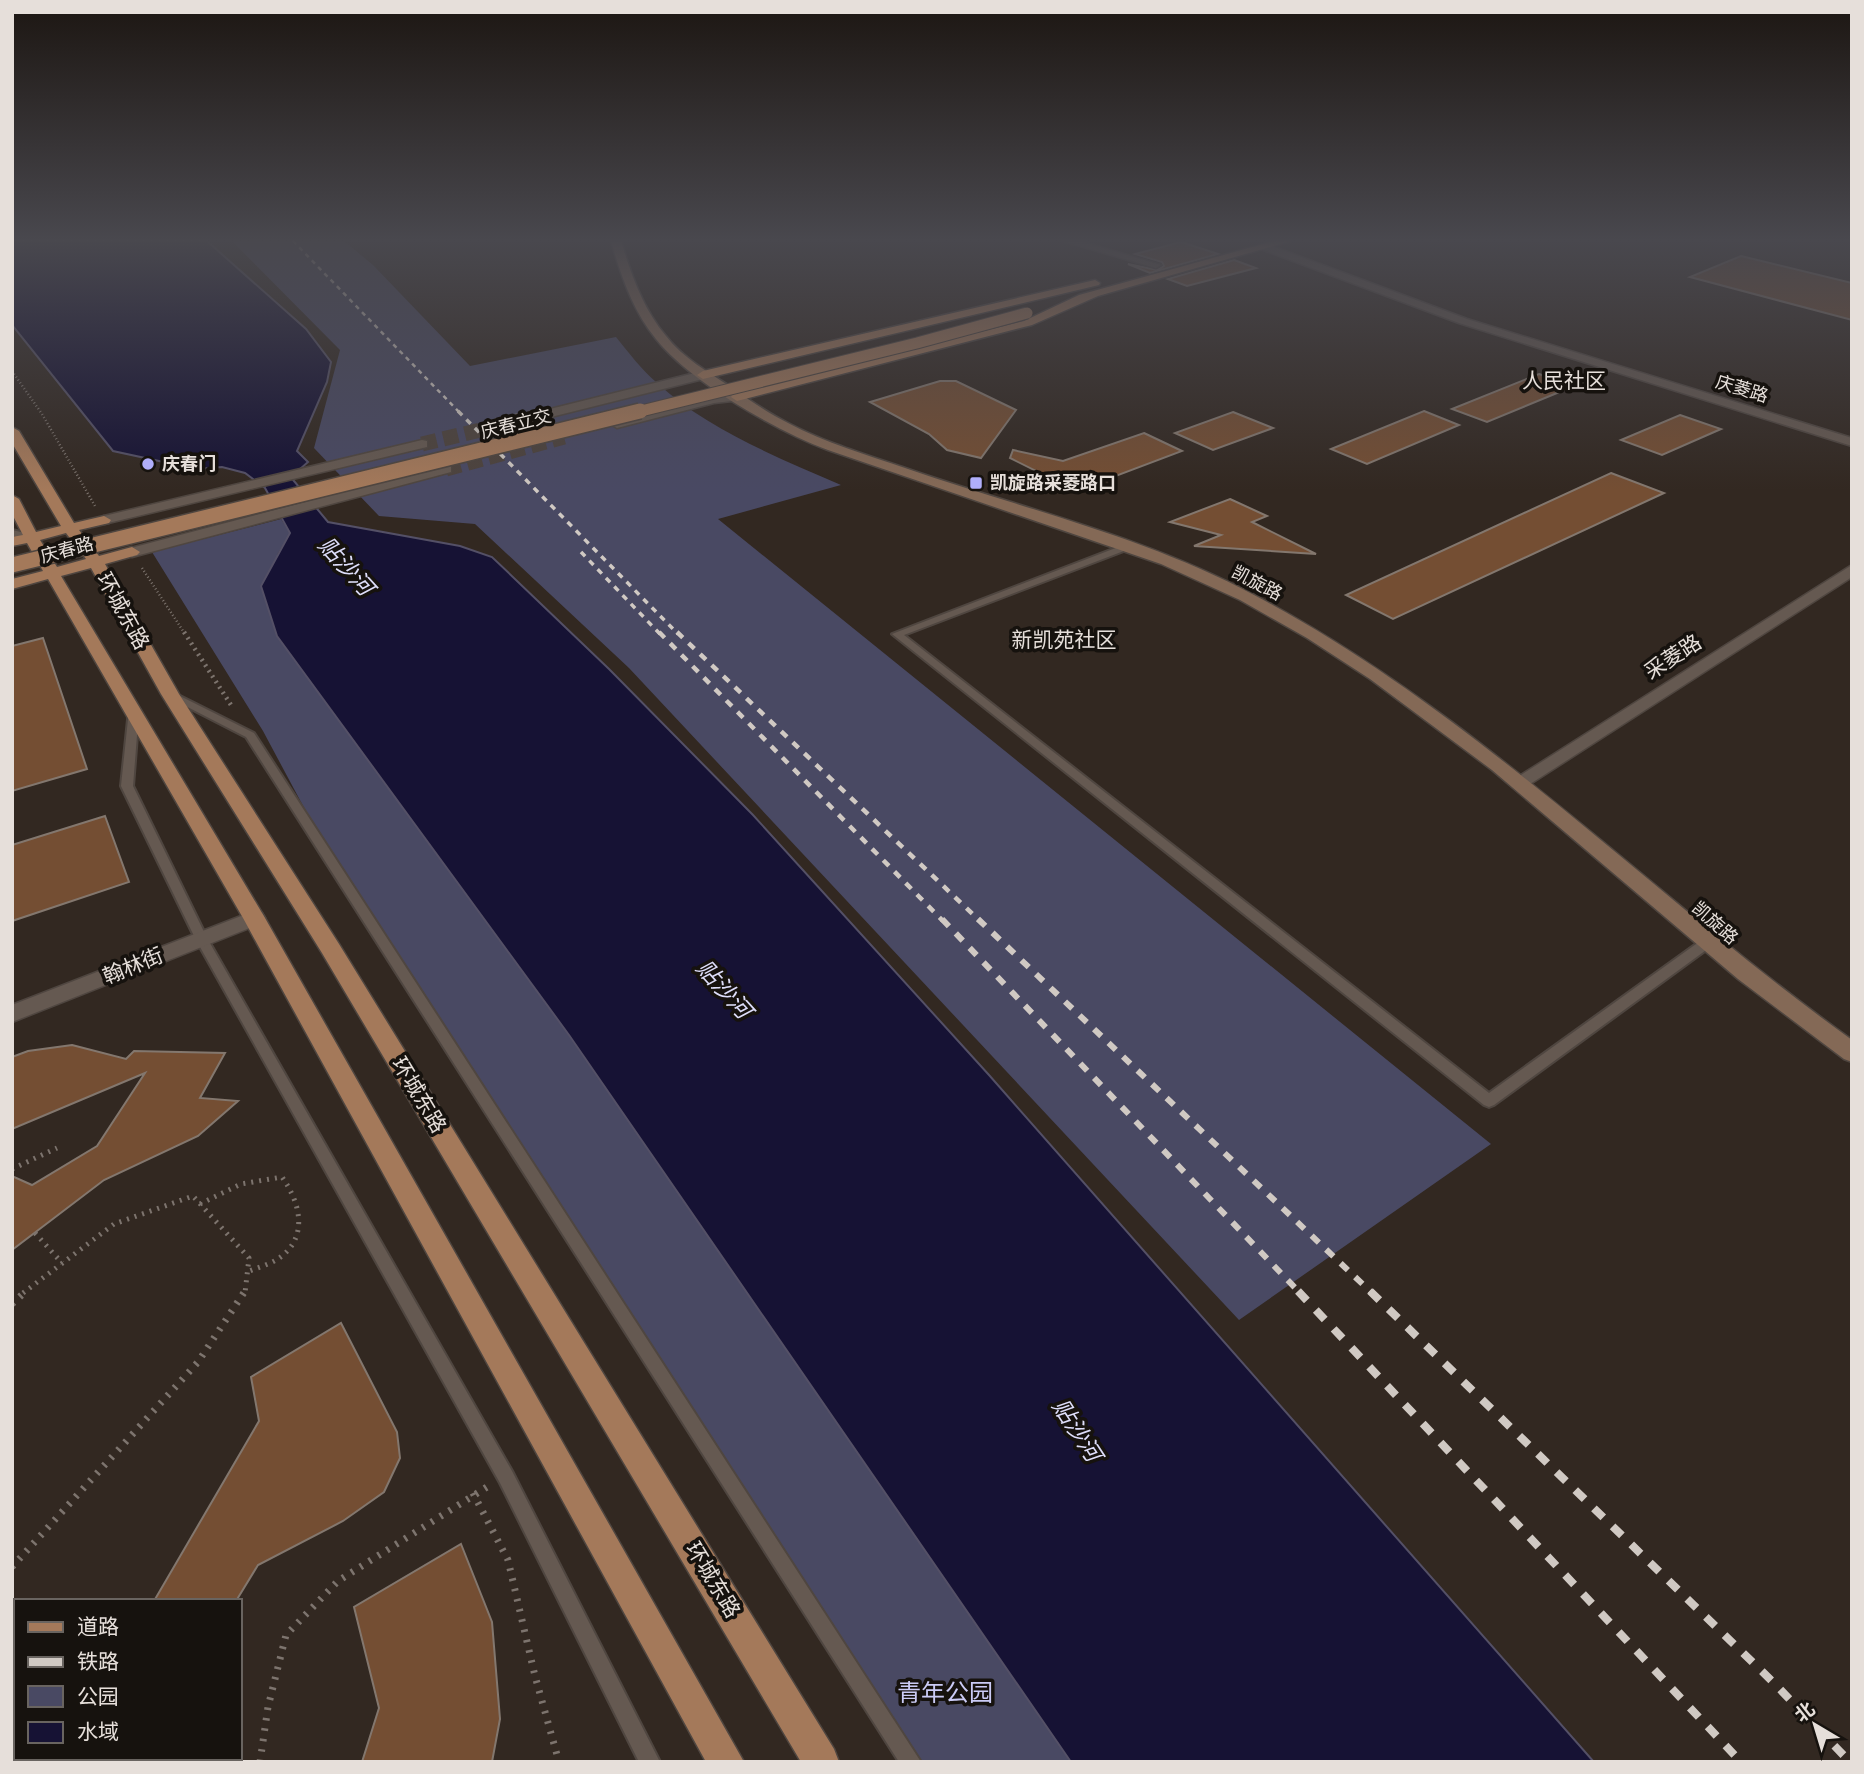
<svg xmlns="http://www.w3.org/2000/svg" width="1864" height="1774" font-family="'Fira Sans Condensed','Noto Sans SC',sans-serif">
<style>
.green{fill:#494963}
.water{fill:#161234;stroke:#545066;stroke-width:2}
.building{fill:#744e33;stroke:#83776e;stroke-width:2}
.lines{fill:none;stroke-linecap:round;stroke-linejoin:round}
.street-tunnel{stroke:#4d433d;stroke-width:15;stroke-dasharray:15 7;stroke-linecap:butt}
.lane-casing{stroke:#4f4640;stroke-width:4}
.street-casing{stroke:#4f4640;stroke-width:3}
.secondary-casing{stroke:#4f4640;stroke-width:3}
.primary-casing{stroke:#4f4640;stroke-width:3}
.path-far3{stroke:#7d746e;stroke-width:2.5;stroke-dasharray:1 2.5;stroke-linecap:butt}
.path-far2{stroke:#7d746e;stroke-width:4.5;stroke-dasharray:2 4.5;stroke-linecap:butt}
.path-far1{stroke:#7d746e;stroke-width:5;stroke-dasharray:2 6;stroke-linecap:butt}
.path{stroke:#7d746e;stroke-width:7;stroke-dasharray:2.5 8;stroke-linecap:butt}
.lane{fill:#655951;fill-rule:evenodd}
.street{fill:#655951;fill-rule:evenodd}
.secondary{fill:#846956;fill-rule:evenodd}
.primary{fill:#a4795a;fill-rule:evenodd}
.rail-far4{stroke:#d0c9c3;stroke-width:2.5;stroke-dasharray:4.5 4.5;stroke-linecap:butt}
.rail-far3{stroke:#d0c9c3;stroke-width:3.5;stroke-dasharray:6 6;stroke-linecap:butt}
.rail-far2{stroke:#d0c9c3;stroke-width:4.5;stroke-dasharray:8 8;stroke-linecap:butt}
.rail-far1{stroke:#d0c9c3;stroke-width:6;stroke-dasharray:10 10;stroke-linecap:butt}
.rail{stroke:#d0c9c3;stroke-width:8;stroke-dasharray:13 13;stroke-linecap:butt}
.primary-bridge-far1-casing{stroke:#4f4640;stroke-width:13;stroke-linecap:butt}
.primary-bridge-casing{stroke:#4f4640;stroke-width:18;stroke-linecap:butt}
.primary-bridge-far1{stroke:#a4795a;stroke-width:11}
.primary-bridge{stroke:#a4795a;stroke-width:15}
.poi-dot{fill:#b0aefa;stroke:#16120e;stroke-width:2.5}
.labels{text-anchor:middle;stroke-width:7;stroke-linejoin:round;paint-order:stroke}
.far-street-label{font-size:18px;fill:#e6dfda;stroke:#16120e}
.far-poi-label{font-size:18px;font-weight:bold;fill:#e6dfda;stroke:#16120e;text-anchor:start}
.far-quarter-label{font-size:21px;fill:#e6dfda;stroke:#16120e}
.street-label{font-size:21px;fill:#e6dfda;stroke:#16120e}
.water-label{font-size:23px;font-style:italic;fill:#dedefa;stroke:#16120e}
.near-park-label{font-size:24px;fill:#cbcbf5;stroke:#16120e}
</style>
<rect width="100%" height="100%" fill="#322821"/>
<g class="green">
<path d="M232,241H344L373,265L470,366L616,337C629,353 641,369 656,382C708,430 777,457 841,485L718,519L1491,1144L1239,1320L629,668L475,524L379,516L314,448L340,350Z"/>
<path d="M281,519L290,533L277,555V636L569,1035L1071,1762H914L348,890L263,731L152,552Z"/>
</g>
<path class="water" d="M12,241H207L306,329L331,362L327,382L297,451L308,462L299,470L289,475L328,522L460,546L492,557L609,669L753,815L989,1075L1594,1762H1071L569,1035L277,636L261,586L290,533L265,488L245,473L222,467L196,469L113,451L12,325Z"/>
<g class="building">
<path d="M1181,242L1218,254L1150,273L1128,264L1157,270L1164,266L1162,262L1135,254Z"/>
<path d="M1741,256L1852,283V320L1690,277Z"/>
<path d="M1234,260L1256,268L1187,286L1168,279Z"/>
<path d="M1539,374L1574,386L1487,422L1452,409Z"/>
<path d="M940,381H956L1016,410L981,458L947,450L929,434L870,402Z"/>
<path d="M1424,411L1459,425L1367,464L1331,449Z"/>
<path d="M1233,412L1273,428L1213,450L1175,433Z"/>
<path d="M1680,415L1721,429L1662,455L1621,440Z"/>
<path d="M1144,433L1182,451L1076,491L1010,458L1013,450L1063,461Z"/>
<path d="M1611,473L1664,493L1393,619L1346,595Z"/>
<path d="M1230,499L1267,516L1252,522L1316,554L1194,546L1221,535L1170,522Z"/>
<path d="M43,638L87,769L12,791V646Z"/>
<path d="M105,816L129,882L12,921V845Z"/>
<path d="M72,1045L126,1059L134,1051L225,1053L200,1098L238,1101L198,1136L104,1180L12,1250V1176L32,1185L97,1146L145,1073L12,1129V1057L28,1051Z"/>
<path d="M341,1323L397,1432L400,1458L384,1492L343,1521L258,1565L236,1601H154L259,1421L251,1377Z"/>
<path d="M461,1544L492,1622L500,1719L492,1762H362L379,1708L354,1607Z"/>
</g>
<g class="lines">
<g class="street-tunnel">
<path d="M422,444L539,416"/>
<path d="M446,469L564,437"/>
</g>
<defs>
<g id="lane">
<path d="M12,530L34,535L35,537L31,540L12,536Z"/>
<path d="M1126,544L1129,545V549L904,635L1489,1093L1703,939H1713L1714,942L1713,945L1494,1105L1489,1107L1484,1105L892,634Z"/>
<path d="M170,691L254,733L921,1762H899L246,737L166,696L165,694Z"/>
<path d="M134,707L139,710L133,786L207,938L512,1471L660,1762H639L500,1483L195,938L121,786L129,710Z"/>
</g>
<g id="street">
<path d="M1063,241H1080L1161,265L1156,268Z"/>
<path d="M1261,245H1269L1467,319L1852,438V446L1459,323L1261,249Z"/>
<path d="M703,371L709,375L707,378L539,420L533,416L534,413Z"/>
<path d="M737,393L741,394V400L714,403L617,428L610,424L612,421L714,395Z"/>
<path d="M422,440L427,441V447L104,524L97,520L104,516Z"/>
<path d="M446,465L451,466V472L132,557L124,552L127,549Z"/>
<path d="M1852,565V577L1527,786L1520,788L1510,782Z"/>
<path d="M254,911L262,913L265,918L262,923L12,1022V1005Z"/>
</g>
<path id="secondary" d="M611,241H621C631,274 643,309 666,336C683,358 708,372 731,387C749,400 768,413 788,423C826,443 867,455 908,469C1024,509 1146,537 1254,595C1476,712 1650,895 1852,1040V1062L1844,1059L1738,979L1492,770L1370,679L1307,638L1240,600L1161,564L828,450C777,431 690,382 656,339C633,311 621,276 611,241Z"/>
<g id="primary">
<path d="M1274,241H1291L1098,296L1032,325L737,401L731,397L733,394L1024,321L1079,295Z"/>
<path d="M1095,280L1100,283L1099,285L703,379L697,375L703,371Z"/>
<path d="M12,427L19,431L74,523L104,516L111,520L109,523L79,530L99,556L132,547L140,552L137,555L105,564L179,694L339,944L834,1749L839,1762H801L322,953L161,694L91,568L61,576L265,918L744,1762H706L243,918L48,579L12,589V579L43,571L27,543L12,546V537L23,535L12,514V495L19,499L36,532L61,526L12,443ZM66,533L86,559L57,567L40,540Z"/>
</g>
</defs>
<use href="#lane" class="lane-casing"/>
<use href="#street" class="street-casing"/>
<use href="#secondary" class="secondary-casing"/>
<use href="#primary" class="primary-casing"/>
<g class="path-far3">
<path d="M12,371L42,414L95,506"/>
<path d="M502,424L496,419L522,413"/>
<path d="M142,568L185,634"/>
</g>
<path class="path-far2" d="M184,632L231,705"/>
<g class="path-far1">
<path d="M12,1169L57,1148"/>
<path d="M200,1204L241,1184L282,1177C299,1201 309,1234 282,1256C272,1264 259,1267 247,1272"/>
<path d="M35,1233L62,1263"/>
<path d="M23,1293L114,1224L193,1196L249,1258L245,1293"/>
</g>
<g class="path">
<path d="M12,1304L26,1291"/>
<path d="M473,1493L508,1560L535,1676L559,1762"/>
<path d="M12,1567L198,1362L245,1291"/>
<path d="M12,1680L16,1682"/>
<path d="M260,1762L268,1707L286,1635L338,1581L487,1487"/>
</g>
<use href="#lane" class="lane"/>
<use href="#street" class="street"/>
<use href="#secondary" class="secondary"/>
<use href="#primary" class="primary"/>
<path class="rail-far4" d="M293,241L460,413"/>
<g class="rail-far3">
<path d="M458,411L678,634"/>
<path d="M581,552L660,634"/>
</g>
<g class="rail-far2">
<path d="M659,632L943,921"/>
<path d="M677,632L980,921"/>
</g>
<g class="rail-far1">
<path d="M942,919L1300,1293"/>
<path d="M978,919L1372,1293"/>
</g>
<g class="rail">
<path d="M1298,1291L1741,1762"/>
<path d="M1370,1291L1774,1683L1850,1762"/>
</g>
<defs>
<path id="primary-bridge-far1" d="M633,413L917,343L1027,313"/>
<path id="primary-bridge" d="M12,565L640,411"/>
</defs>
<use href="#primary-bridge-far1" class="primary-bridge-far1-casing"/>
<use href="#primary-bridge" class="primary-bridge-casing"/>
<use href="#primary-bridge-far1" class="primary-bridge-far1"/>
<use href="#primary-bridge" class="primary-bridge"/>
</g>
<linearGradient id="sky" x2="0" y2="1"><stop stop-color="#1c1612"/><stop offset="0.49" stop-color="#49484e"/><stop offset="1" stop-color="#49484e" stop-opacity="0"/></linearGradient>
<rect width="1864" height="490" fill="url(#sky)"/>
<g class="poi-dot">
<circle cx="148" cy="464" r="7"/>
<rect x="969" y="476" width="14" height="14" rx="3.5"/>
</g>
<g class="labels">
<g class="far-street-label">
<text transform="translate(1742 389) rotate(17)" y="6">庆菱路</text>
<text transform="translate(516 424) rotate(-14)" y="6">庆春立交</text>
<text transform="translate(67 550) rotate(-15)" y="6">庆春路</text>
<text transform="translate(1257 583) rotate(27)" y="6">凯旋路</text>
<text transform="translate(1715 923) rotate(41)" y="6">凯旋路</text>
</g>
<g class="far-poi-label">
<text x="162" y="470">庆春门</text>
<text x="990" y="489">凯旋路采菱路口</text>
</g>
<g class="far-quarter-label">
<text x="1564" y="388">人民社区</text>
<text x="1064" y="647">新凯苑社区</text>
</g>
<g class="street-label">
<text transform="translate(123 611) rotate(61)" y="7">环城东路</text>
<text transform="translate(1673 657) rotate(-33)" y="7">采菱路</text>
<text transform="translate(133 966) rotate(-22)" y="7">翰林街</text>
<text transform="translate(419 1095) rotate(59)" y="7">环城东路</text>
<text transform="translate(713 1580) rotate(59)" y="7">环城东路</text>
</g>
<g class="water-label">
<text transform="translate(346 566) rotate(48)" y="8">贴沙河</text>
<text transform="translate(724 989) rotate(48)" y="8">贴沙河</text>
<text transform="translate(1077 1430) rotate(57)" y="8">贴沙河</text>
</g>
<g class="near-park-label">
<text x="945" y="1701">青年公园</text>
</g>
</g>
<rect width="1864" height="1774" fill="none" stroke="#e6dfda" stroke-width="28"/>
<rect x="14" y="1599" width="228" height="161" fill="#16120e" stroke="#696460" stroke-width="2"/>
<rect x="28" y="1622" width="35" height="10" fill="#a4795a" stroke="#696460" stroke-width="2"/>
<text x="77" y="1634" font-size="21" fill="#e6dfda">道路</text>
<rect x="28" y="1657" width="35" height="10" fill="#d0c9c3" stroke="#696460" stroke-width="2"/>
<text x="77" y="1669" font-size="21" fill="#e6dfda">铁路</text>
<rect x="28" y="1686" width="35" height="21" fill="#494963" stroke="#696460" stroke-width="2"/>
<text x="77" y="1704" font-size="21" fill="#e6dfda">公园</text>
<rect x="28" y="1722" width="35" height="21" fill="#161234" stroke="#696460" stroke-width="2"/>
<text x="77" y="1739" font-size="21" fill="#e6dfda">水域</text>
<g transform="translate(1815 1725) rotate(322)" stroke="#16120e" stroke-width="5" paint-order="stroke">
<path d="M0-5L12 26L0 18L-12 26Z" fill="#e6dfda"/>
<text y="-10" font-size="19" font-weight="bold" text-anchor="middle" fill="#e6dfda">北</text>
</g>
</svg>
